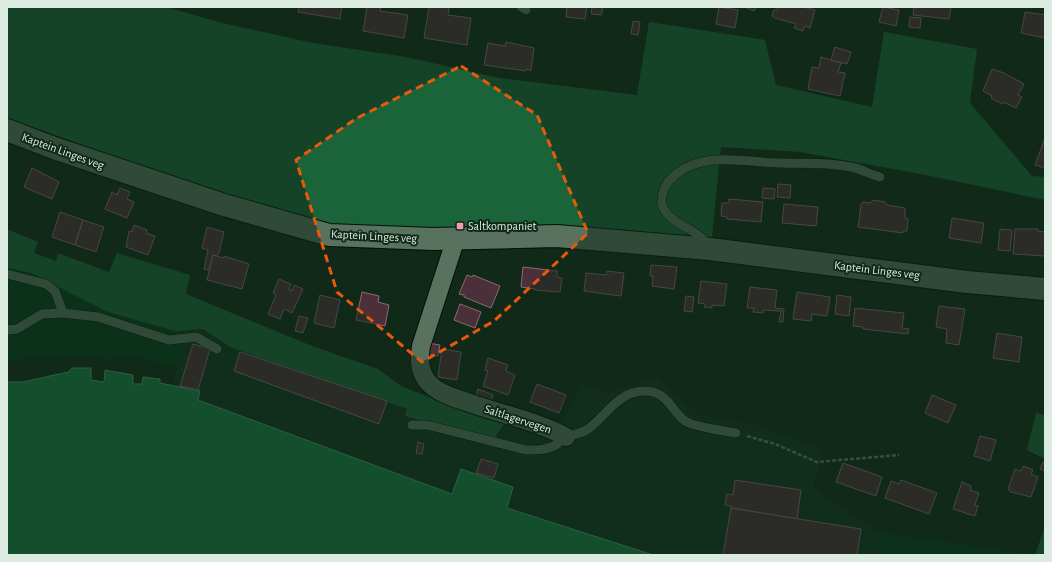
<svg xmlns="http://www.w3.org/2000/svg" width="1052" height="562" font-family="'Alegreya Sans',sans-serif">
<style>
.built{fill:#13321e}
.green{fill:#063b1e}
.forest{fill:#1b6339}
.water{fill:#177c45;stroke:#529d74}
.building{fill:#4c3039;stroke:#8a6a74}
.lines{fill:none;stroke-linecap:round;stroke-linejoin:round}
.lane-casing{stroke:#001105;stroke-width:10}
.street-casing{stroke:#001105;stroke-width:20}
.secondary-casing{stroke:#001105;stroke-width:24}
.path{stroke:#667a6c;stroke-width:2.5;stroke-dasharray:4 2;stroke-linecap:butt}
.lane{stroke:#58725f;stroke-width:9}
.street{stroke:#58725f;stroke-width:18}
.secondary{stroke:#58725f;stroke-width:22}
.marked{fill:none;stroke:#e8590c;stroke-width:3;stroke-dasharray:8 5;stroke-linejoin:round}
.poi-dot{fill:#f09ab6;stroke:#112919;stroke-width:1.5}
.labels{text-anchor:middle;stroke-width:4;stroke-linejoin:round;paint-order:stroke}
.street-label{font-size:12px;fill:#dcebe0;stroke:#112919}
.poi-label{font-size:12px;fill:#dcebe0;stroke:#112919;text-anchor:start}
</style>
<rect width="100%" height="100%" fill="#112919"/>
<path class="built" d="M203,329L230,347L407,409L405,416L499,441L496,435L504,424H563L580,383L607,394L656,377L699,415L756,425L824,449L813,487L877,532L874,555H653L507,508L513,487L461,469L453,494L197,400L200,391L173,384L188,330Z"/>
<g class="green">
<path d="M7,268L31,273L108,312L175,331L188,330L177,368L157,362L126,356L109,359L63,355L7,360Z"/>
<path d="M877,532L1034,555H874Z"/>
</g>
<g class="forest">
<path d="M7,7H166L222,23L313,43L406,57L499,78L637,95L649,22L765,40L776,85L872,107L884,32L977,49L970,103L1032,176L1045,177V200L921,174L800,152L721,147L712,238L554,226L331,228L224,195L7,118Z"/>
<path d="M9,230L38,242L34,253L56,261L58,253L109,272L117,253L190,275L186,294L312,346L378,369L401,386L449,405L504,424L496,435L499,442L405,416L407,409L230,347L203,329L175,331L108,312L31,273L7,268V231Z"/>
<path d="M1036,413L1045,415V459L1027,450Z"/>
<path d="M1045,527V555H1035Z"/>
</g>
<path class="water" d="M72,368H91V380L104,382L105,370L133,375V384H142L143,377L160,379V383L200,391L198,400L452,494L461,469L513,487L507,508L653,555H7V382H23L68,372Z"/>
<g class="building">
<path d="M299,7H342L340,19L298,12Z"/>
<path d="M367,7H381L380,11L408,15L404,38L363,31Z"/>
<path d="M429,7H449L448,15L471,18L467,45L424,38Z"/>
<path d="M567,7H587L585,19L566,17Z"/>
<path d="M592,7H603L601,15L591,14Z"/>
<path d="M719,7L738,10L735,28L716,24Z"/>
<path d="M744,7H756L754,11Z"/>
<path d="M778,7H803L815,10L810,28L805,26L803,31L794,28L796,24L775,18L772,16L774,10H777Z"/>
<path d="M883,7L899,10L896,26L879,22Z"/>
<path d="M914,7H951L949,19L913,15Z"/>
<path d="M1025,12L1045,15V38L1021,33Z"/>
<path d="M910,17L921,18L920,28L909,27Z"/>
<path d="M633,21L640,22L638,35L631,34Z"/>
<path d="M506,42L534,48L531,70L526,69V71L484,65L488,43L505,46Z"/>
<path d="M835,47L851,52L847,64L831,60Z"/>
<path d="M821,57L841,63L838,72L845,73L840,96L808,89L812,67L819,68Z"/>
<path d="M992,69L1004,73L1024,84L1018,95L1022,97L1016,108L1003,102L1002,104L991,98L992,96L983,91Z"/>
<path d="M1045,138V168L1035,165Z"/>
<path d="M32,168L59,182L52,199L24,187Z"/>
<path d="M778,184L791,185L790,198L777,197Z"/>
<path d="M120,188L130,192L127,199L134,202L127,218L105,209L112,192L117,195Z"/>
<path d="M763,188L775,189L774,199L762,198Z"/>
<path d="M729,199L763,202L761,222L727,219V217L721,216L722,203H729Z"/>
<path d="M873,200L885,202L887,205L905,208V218L908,219L907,231H903V233L858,227L861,204L863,202L870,203Z"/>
<path d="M784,204L818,207L816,226L782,223Z"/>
<path d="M60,212L83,220L75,245L52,237Z"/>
<path d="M952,218L984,223L981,243L949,238Z"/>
<path d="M83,220L104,227L96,252L75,245Z"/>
<path d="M134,225L147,230L146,233L155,236L148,255L126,247L129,231L132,232Z"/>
<path d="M207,227L224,232L219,253L217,256L213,255L209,270L204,269L208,250L202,248Z"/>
<path d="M1000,229L1012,230L1010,251L998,250Z"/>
<path d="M1015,229H1038V231L1045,232V256L1013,254Z"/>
<path d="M213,255L223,258L224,256L249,264L242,289L207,280Z"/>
<path d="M651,265L677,267L674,289L652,286L653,276H650Z"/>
<path d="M523,267L557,271V277L562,278L560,292L535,290V289L521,287Z"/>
<path d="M607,271L624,273L621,296L584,291L586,273L606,275Z"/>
<path d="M467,275L472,277L473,275L500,286L491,308L464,297V295L459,294Z"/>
<path d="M279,279L291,284L289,289L292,291L294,285L303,289L292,313L284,309L280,319L268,314L276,295L273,293Z"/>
<path d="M701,281L727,284L724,306L712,305V308L704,307L705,304L698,303Z"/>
<path d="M750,287L777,290L775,308L784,309L783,322H779L781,311L763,310V313L753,312L754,308H747Z"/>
<path d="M362,292L379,296L378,302L389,305L385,326L356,320Z"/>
<path d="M797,292L830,297L827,316L812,314L811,321L793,319Z"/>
<path d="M320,295L340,300L334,328L314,323Z"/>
<path d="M837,295L851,297L849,316L835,314Z"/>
<path d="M686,296L694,297L692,312L684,311Z"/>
<path d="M460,304L481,312L475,328L454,320Z"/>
<path d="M939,306L965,309L959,345L946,343L947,329L936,327Z"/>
<path d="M855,308L904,313L902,328L909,329L908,334L863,329V327L853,326Z"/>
<path d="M299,316L308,318L303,333L295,331Z"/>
<path d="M997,333L1022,337L1019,362L993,358Z"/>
<path d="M428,343L440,345L438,356L426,354Z"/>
<path d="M193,344L210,349L198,390L180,386Z"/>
<path d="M442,349L461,352L457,380L438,377Z"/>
<path d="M240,352L387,401L379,424L234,371Z"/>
<path d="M488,358L508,365L506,371L515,375L508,395L483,386L488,371L485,370Z"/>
<path d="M537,384L566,395L559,413L530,402Z"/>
<path d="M478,389L493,395L490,404L475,398Z"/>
<path d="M932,395L956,405L948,423L925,413Z"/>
<path d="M980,436L996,440L990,461L974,456Z"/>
<path d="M418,442L424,444L422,454L416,453Z"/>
<path d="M481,459L498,464L494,478L476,473Z"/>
<path d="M1043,462H1045V471L1040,469Z"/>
<path d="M843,463L882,477L876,496L836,482Z"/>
<path d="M1023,466L1033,470L1031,474L1038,477L1031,497L1011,492L1008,489L1015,469L1021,471Z"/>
<path d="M735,480L801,490L797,519L731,508V506L725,505L727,494L733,495Z"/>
<path d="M901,480L937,493L929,514L885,498L891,481L899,484Z"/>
<path d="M962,482L971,486L970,490L979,493L975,505L978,506L975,516L953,509Z"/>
<path d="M731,508L861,529L857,555H723Z"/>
</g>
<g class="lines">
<defs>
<g id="lane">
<path d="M521,7L526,10"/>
<path d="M708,246C698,227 668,226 662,204C661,196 664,187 669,181C698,148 744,163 782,163C806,164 830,162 855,168C863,170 871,175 880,177"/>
<path d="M7,274L46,284L55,291L63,313"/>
<path d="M7,330L17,329L42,314L63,313L98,317L169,340L196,337L217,349"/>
<path d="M412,425H427L526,450C537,450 547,450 556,445C559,443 562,439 565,437C573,434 581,434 588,429C607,415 618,391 645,391C667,391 671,410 685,421C694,427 725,431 736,433"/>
</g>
<path id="street" d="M456,238L421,346C419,359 419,370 427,381C437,393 454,398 467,402C497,413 540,422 566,437"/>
<path id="secondary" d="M7,130L54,148L221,204L329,235L433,239L557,236L710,249L967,282L1045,289"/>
</defs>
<use href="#lane" class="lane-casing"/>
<use href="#street" class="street-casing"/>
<use href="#secondary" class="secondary-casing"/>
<path class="path" d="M747,436L775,444L817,462L899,455"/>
<use href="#lane" class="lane"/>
<use href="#street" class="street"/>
<use href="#secondary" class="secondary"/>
</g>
<path d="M0 0H1052V562H0ZM461,66L537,115L588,233L494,321L422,362L337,292L296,160L357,118Z" fill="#112919" fill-opacity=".55" fill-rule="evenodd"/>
<path class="marked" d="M461,66L537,115L588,233L494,321L422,362L337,292L296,160L357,118Z"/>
<rect class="poi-dot" x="456" y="222" width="8" height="8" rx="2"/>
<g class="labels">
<g class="street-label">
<text transform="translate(63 151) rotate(20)" y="4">Kaptein Linges veg</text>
<text transform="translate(374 236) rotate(3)" y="4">Kaptein Linges veg</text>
<text transform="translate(877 270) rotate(7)" y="4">Kaptein Linges veg</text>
<text transform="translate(518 419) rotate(18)" y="4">Saltlagervegen</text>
</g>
<g class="poi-label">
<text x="468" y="230">Saltkompaniet</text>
</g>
</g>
<rect width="1052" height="562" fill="none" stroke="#dcebe0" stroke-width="16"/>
</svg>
